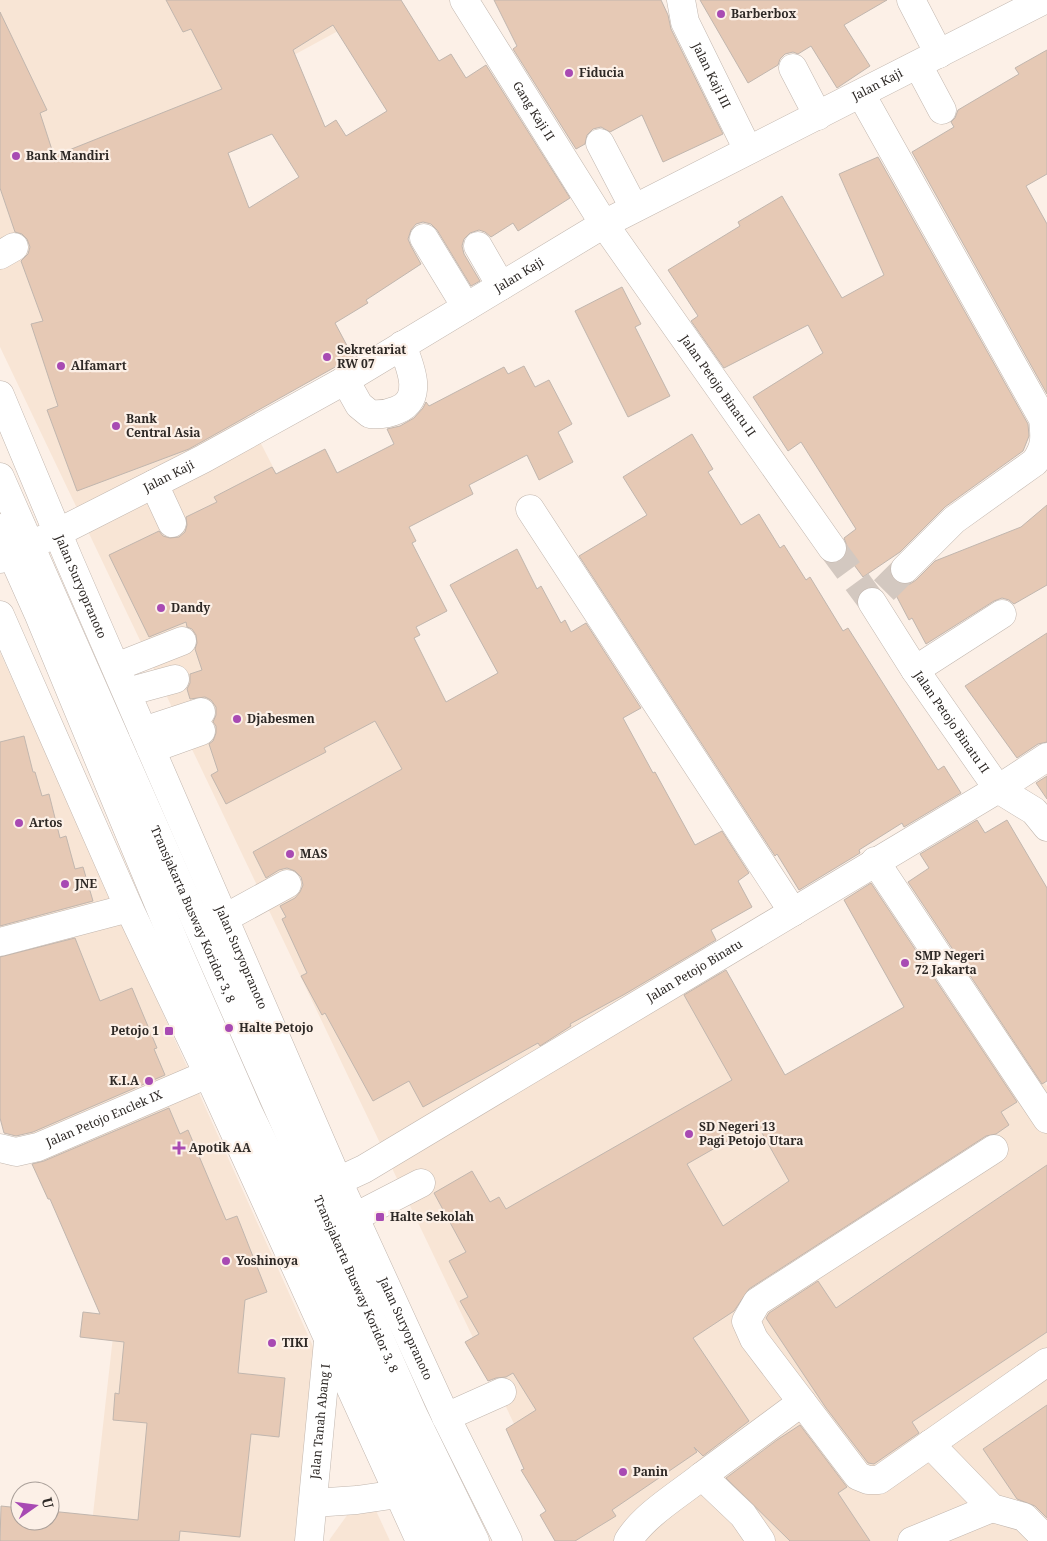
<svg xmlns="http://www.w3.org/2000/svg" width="1047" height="1541" font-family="'Noto Serif',serif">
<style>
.commercial{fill:#f8e5d5}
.building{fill:#e6c9b5;stroke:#c1b6ae;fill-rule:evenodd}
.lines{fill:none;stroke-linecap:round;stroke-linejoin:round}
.minor-tunnel{stroke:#d3c8c0;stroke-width:28;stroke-dasharray:28 14;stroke-linecap:butt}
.minor-casing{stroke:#c1b6ae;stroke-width:29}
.major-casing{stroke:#c1b6ae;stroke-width:29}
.minor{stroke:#fff;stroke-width:28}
.major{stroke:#fff;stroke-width:28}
.poi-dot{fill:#a84ab3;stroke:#fcf0e7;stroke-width:2}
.labels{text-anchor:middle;stroke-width:4.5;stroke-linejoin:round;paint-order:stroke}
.poi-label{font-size:12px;font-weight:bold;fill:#2e2926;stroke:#fcf0e7;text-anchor:start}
.street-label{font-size:12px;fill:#2e2926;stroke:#fcf0e7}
</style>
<rect width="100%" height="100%" fill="#fcf0e7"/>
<g class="commercial">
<path d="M0,0H395L112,154L490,889L620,809L802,1105L990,993L1047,1086V1541H570L0,347Z"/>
<path d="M0,652L321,1364L299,1541H90L116,1310L0,1079Z"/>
<path d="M366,1489L390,1541H329L330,1539Z"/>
</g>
<g class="building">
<path d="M166,0H401L439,61L451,54L466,78L486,65L570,198L518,231L513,223L491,237L485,232L479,230L470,233L464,239L462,246L464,254L480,281L471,286L437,230L431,224L423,222L416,224L411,230L408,239L411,246L421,264L366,300L368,303L335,323L353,357L189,449L77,491L47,410L58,406L31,324L43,321L21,261L28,254L30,247L27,239L22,234L15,232L0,188V12L47,110L40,113L54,156L222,89L191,29L183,32ZM333,25L387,111L346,136L336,120L325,127L293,50ZM272,134L299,177L249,208L228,153Z"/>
<path d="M494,0H661L668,15L671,29L723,134L663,162L642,115L610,132L601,127L593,129L587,135L585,144L576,149L513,49L517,46Z"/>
<path d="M700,0H887L844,25L870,66L837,88L811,46L798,54L793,52L785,54L780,59L778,65L748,83Z"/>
<path d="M1047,50V174L1026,186L1047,224V394L912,152L954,127L951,122L955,118L958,110L1019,74L1015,68Z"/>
<path d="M878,157L1028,424L1029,436L1023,451L945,507L900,552L863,577L846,554L847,546L844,538L856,529L801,442L788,451L753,397L823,353L808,325L724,368L691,321L698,316L668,270L740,226L738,222L782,196L842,298L884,275L839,174Z"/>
<path d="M622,287L641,324L635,327L670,396L628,417L575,311Z"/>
<path d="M524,366L535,387L549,380L572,424L558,432L573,462L539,480L527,455L469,485L473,494L409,527L416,541L412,543L447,611L416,627L420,635L414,638L446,702L498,673L450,585L517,549L537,589L541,586L561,623L565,620L571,632L586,623L641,708L623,718L653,773L655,772L695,845L722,831L749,873L738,881L752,907L711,930L716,940L625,994L570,1024L571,1026L540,1046L538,1043L423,1107L409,1081L373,1101L325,1013L322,1015L301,976L307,973L282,919L286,917L280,906L295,898L300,892L303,885L301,877L295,871L287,868L279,870L266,878L253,852L402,769L375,721L324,748L326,752L226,804L211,775L218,771L209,744L213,741L216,733V726L213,722L216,715V707L211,700L205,697L190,699L187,689L190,683V674L202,670L195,649L197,643L196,635L192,629L187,627L186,622L149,637L109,555L159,531L163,536L170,538L179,537L185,532L187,525L186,517L217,502L214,497L272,467L276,474L325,449L337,473L394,444L387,429L400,426L414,418L423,408L426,402L429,406L504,367L508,374Z"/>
<path d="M692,434L713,469L708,472L741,525L759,514L780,548L784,545L806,580L810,577L843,631L848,628L938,770L944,766L961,793L904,827L902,823L859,850L860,853L799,890L777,854L775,856L579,556L647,515L623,477Z"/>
<path d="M1047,505V585L1014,604L1009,600L1002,598L994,601L926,644L912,618L909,620L888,580L893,578L900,584H910L916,580L935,561L1021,527Z"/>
<path d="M1047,633V742L1038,744L1017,758L965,686Z"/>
<path d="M24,736L33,772H35L42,796L49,794L60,838L66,836L75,869L83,867L93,901L0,926V742Z"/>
<path d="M1047,776V799L1036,783Z"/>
<path d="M977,820L985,833L1007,820L1047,888V1081L1042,1084L908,882L929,868L920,854Z"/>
<path d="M871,883L1017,1102L1001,1112L1009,1125L996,1134L986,1136L749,1289L734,1311L693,1338L749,1421L703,1456L694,1447L697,1452L612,1510L616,1516L575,1541H555L540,1515L546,1511L521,1470L524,1469L506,1429L536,1410L513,1373L506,1377L496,1378L488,1381L465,1342L479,1334L460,1301L468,1297L449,1261L466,1252L434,1193L472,1171L490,1202L499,1197L506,1209L732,1080L684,995L726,970L785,1075L904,1007L844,900ZM757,1124L789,1181L723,1226L687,1164Z"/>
<path d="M75,938L100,1001L132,988L157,1048L154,1049L165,1075L33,1132L16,1136L4,1133L0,1118V957Z"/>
<path d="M169,1108L180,1134L188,1130L226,1220L237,1216L267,1292L245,1300L238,1373L285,1378L279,1437L251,1434L240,1537L180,1531L179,1541H0L1,1506L20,1508V1521H50V1511L138,1520L147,1423L113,1420L115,1393L119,1394L124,1342L80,1337L83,1312L100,1314L50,1199H48L32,1164L44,1161Z"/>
<path d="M1047,1165V1332L912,1422L919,1433L874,1464L868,1463L826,1408L766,1318L769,1313L818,1281L836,1308Z"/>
<path d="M1047,1405V1518L1035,1506L1017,1499L983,1449Z"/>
<path d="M800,1425L847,1487L838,1493L870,1541H790L726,1478L777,1440Z"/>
</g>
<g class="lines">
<path class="minor-tunnel" d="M832,548L872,602L905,569"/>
<defs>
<g id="minor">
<path id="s1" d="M464,0L604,224L832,548"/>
<path id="s2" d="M681,0L685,22L748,150"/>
<path d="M911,0L939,54"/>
<path d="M918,65L942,110"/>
<path d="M793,68L818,116"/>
<path d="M861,94L1043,419C1045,437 1046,446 1035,462L954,520L905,569"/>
<path d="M600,143L634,208"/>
<path d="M424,238L466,307"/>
<path d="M478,246L501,286"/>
<path d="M0,255L14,247"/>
<path d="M345,380L359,405L370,414C380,415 388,414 397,410C425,399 410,366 402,345"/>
<path id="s3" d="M0,477L413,1414L475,1541"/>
<path d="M154,484L172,523"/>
<path d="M530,509L793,912"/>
<path d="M0,528L38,613L179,953L248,1111L282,1181L366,1373L448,1541"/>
<path id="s4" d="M0,559L57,533L203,459L342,382L604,224L1044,0"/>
<path id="s5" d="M872,602L915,670L998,789L1034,811L1047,827"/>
<path d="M116,667L182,641"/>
<path d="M915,670L1002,614"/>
<path d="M127,692L175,679"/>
<path d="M143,731L201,712"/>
<path d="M151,749L201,731"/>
<path d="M875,861L1047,1119"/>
<path d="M225,918L287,884"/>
<path d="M0,942L129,908"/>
<path id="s6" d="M0,1148L16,1152L38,1147L208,1074"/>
<path d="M994,1149L757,1302L746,1321L754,1339L858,1476L868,1480H879L1047,1362"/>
<path id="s7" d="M338,1181L364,1169L998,789L1047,757"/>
<path d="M355,1217L421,1183"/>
<path d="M446,1417L502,1392"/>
<path d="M930,1444L992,1508L1024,1517L1047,1540"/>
<path d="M702,1476L802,1402"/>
<path d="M313,1503L357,1500L398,1494"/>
<path id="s8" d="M309,1541L328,1341"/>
<path d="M628,1541C644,1515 678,1495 702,1476L743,1515L761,1541"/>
<path d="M912,1541L992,1508"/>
</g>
<g id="major">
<path id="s9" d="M0,395L69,560L338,1181L446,1417L508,1541"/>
<path d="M0,615L129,908L208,1074L420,1541"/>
</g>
</defs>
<use href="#minor" class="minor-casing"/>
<use href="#major" class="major-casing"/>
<use href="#minor" class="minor"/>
<use href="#major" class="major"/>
</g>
<g class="poi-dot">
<circle cx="721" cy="14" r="5"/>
<circle cx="569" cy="73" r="5"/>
<circle cx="16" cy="156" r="5"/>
<circle cx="327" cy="357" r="5"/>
<circle cx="61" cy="366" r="5"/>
<circle cx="116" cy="426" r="5"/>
<circle cx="161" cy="608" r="5"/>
<circle cx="237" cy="719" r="5"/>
<circle cx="19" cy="823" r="5"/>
<circle cx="290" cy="854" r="5"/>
<circle cx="65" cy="884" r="5"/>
<circle cx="905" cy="963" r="5"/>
<circle cx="229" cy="1028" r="5"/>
<rect x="164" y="1026" width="10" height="10" rx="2.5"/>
<circle cx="149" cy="1081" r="5"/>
<circle cx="689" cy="1134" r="5"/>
<path d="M176.5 1140.5h5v5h5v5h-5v5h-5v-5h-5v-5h5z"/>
<rect x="375" y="1212" width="10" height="10" rx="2.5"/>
<circle cx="226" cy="1261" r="5"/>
<circle cx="272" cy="1343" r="5"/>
<circle cx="623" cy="1472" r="5"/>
</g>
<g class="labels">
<g class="poi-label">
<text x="731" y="18">Barberbox</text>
<text x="579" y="77">Fiducia</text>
<text x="26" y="160">Bank Mandiri</text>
<text x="337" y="354">Sekretariat<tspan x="337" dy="14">RW 07</tspan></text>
<text x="71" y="370">Alfamart</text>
<text x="126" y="423">Bank<tspan x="126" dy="14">Central Asia</tspan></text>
<text x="171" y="612">Dandy</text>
<text x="247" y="723">Djabesmen</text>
<text x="29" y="827">Artos</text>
<text x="300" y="858">MAS</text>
<text x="75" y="888">JNE</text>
<text x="915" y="960">SMP Negeri<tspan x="915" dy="14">72 Jakarta</tspan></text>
<text x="239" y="1032">Halte Petojo</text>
<text x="159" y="1035" text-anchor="end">Petojo 1</text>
<text x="139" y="1085" text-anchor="end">K.I.A</text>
<text x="699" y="1131">SD Negeri 13<tspan x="699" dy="14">Pagi Petojo Utara</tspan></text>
<text x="189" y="1152">Apotik AA</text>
<text x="390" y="1221">Halte Sekolah</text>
<text x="236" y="1265">Yoshinoya</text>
<text x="282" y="1347">TIKI</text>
<text x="633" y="1476">Panin</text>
</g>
<g class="street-label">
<text dy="4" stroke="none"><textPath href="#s2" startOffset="82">Jalan Kaji III</textPath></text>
<text dy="4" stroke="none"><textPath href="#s4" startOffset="998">Jalan Kaji</textPath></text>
<text dy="4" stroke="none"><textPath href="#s1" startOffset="131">Gang Kaji II</textPath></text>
<text dy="4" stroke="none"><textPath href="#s4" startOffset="592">Jalan Kaji</textPath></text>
<text dy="4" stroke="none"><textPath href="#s1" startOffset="462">Jalan Petojo Binatu II</textPath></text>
<text dy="4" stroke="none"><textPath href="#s4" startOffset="188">Jalan Kaji</textPath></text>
<text dy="4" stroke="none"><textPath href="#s9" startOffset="208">Jalan Suryopranoto</textPath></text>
<text dy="4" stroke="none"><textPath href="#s5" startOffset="144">Jalan Petojo Binatu II</textPath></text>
<text dy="4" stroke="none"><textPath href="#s3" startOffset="478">Transjakarta Busway Koridor 3, 8</textPath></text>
<text dy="4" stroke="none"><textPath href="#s9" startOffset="612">Jalan Suryopranoto</textPath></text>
<text dy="4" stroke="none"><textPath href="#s7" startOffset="414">Jalan Petojo Binatu</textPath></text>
<text dy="4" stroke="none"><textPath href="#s6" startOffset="111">Jalan Petojo Enclek IX</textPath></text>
<text dy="4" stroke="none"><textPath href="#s3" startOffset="882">Transjakarta Busway Koridor 3, 8</textPath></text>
<text dy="4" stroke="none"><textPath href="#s9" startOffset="1018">Jalan Suryopranoto</textPath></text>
<text dy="4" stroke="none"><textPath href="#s8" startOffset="120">Jalan Tanah Abang I</textPath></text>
</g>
</g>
<g transform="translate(35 1506) rotate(76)"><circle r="24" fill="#fcf0e7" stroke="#aaa09a"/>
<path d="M0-4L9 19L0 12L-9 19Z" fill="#a84ab3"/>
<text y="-8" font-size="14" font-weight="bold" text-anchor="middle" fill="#2e2926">U</text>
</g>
</svg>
